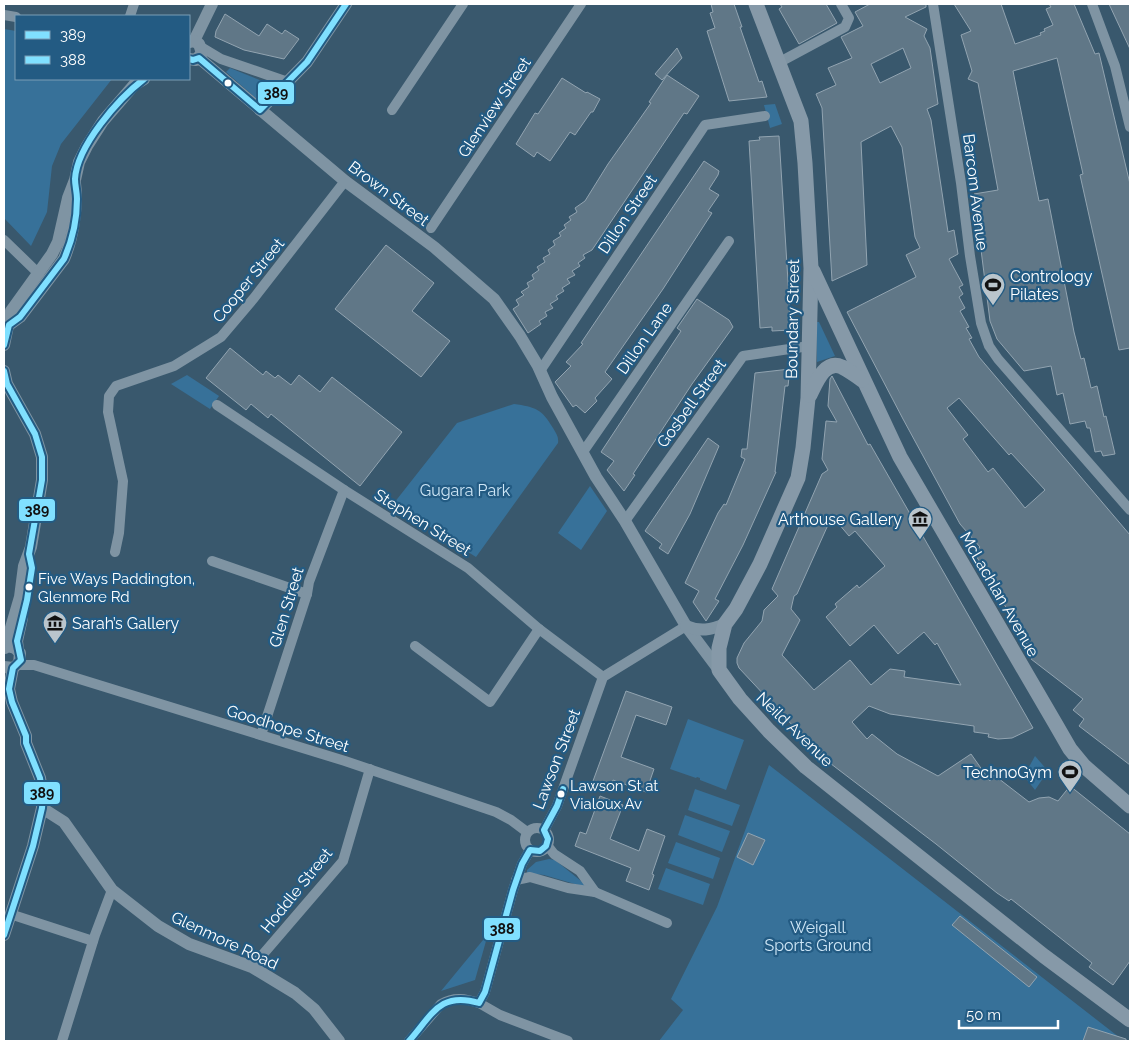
<svg xmlns="http://www.w3.org/2000/svg" width="1134" height="1045" font-family="Raleway,sans-serif">
<style>
.green{fill:#377199}
.building{fill:#607787;stroke:#92a4b1;fill-rule:evenodd}
.lines{fill:none;stroke-linecap:round;stroke-linejoin:round}
.minor{stroke:#7f94a3;stroke-width:10}
.tertiary{stroke:#7f94a3;stroke-width:12}
.secondary{stroke:#8699a8;stroke-width:15}
.bus-1-casing{stroke:#235b83;stroke-width:10}
.bus-2-casing{stroke:#235b83;stroke-width:10}
.bus-1{stroke:#80e0ff;stroke-width:6}
.bus-2{stroke:#80e0ff;stroke-width:6}
.bus-dot{fill:#fff;stroke:#235b83;stroke-width:2}
.labels{text-anchor:middle;stroke-width:4.5;stroke-linejoin:round;paint-order:stroke}
.bus-label{font-size:15px;fill:#fff;stroke:#235b83;text-anchor:start}
.street-label{font-size:16px;fill:#fff;stroke:#235b83}
.poi-label{font-size:16px;fill:#fff;stroke:#235b83;text-anchor:start}
.park-label{font-size:16px;fill:#cee6f6;stroke:#235b83}
.line-badge{stroke:#235b83;stroke-width:2}
.pale-badge-label{font-size:14px;text-anchor:middle;font-weight:bold;fill:#111}
</style>
<rect width="100%" height="100%" fill="#39586d"/>
<g class="green">
<path d="M4,29L16,31V79H112L61,144L52,166L47,212L31,246L4,218Z"/>
<path d="M230,68L267,83L270,84L271,88L262,97L257,99L226,72Z"/>
<path d="M775,104L782,124L770,128L764,105Z"/>
<path d="M816,322H819L835,356L817,362Z"/>
<path d="M187,375L219,396L210,409L171,384Z"/>
<path d="M514,404C535,407 542,409 553,428C556,433 559,437 558,443L476,557L452,542L448,536L442,535L394,503L457,423Z"/>
<path d="M590,486L607,511L581,550L558,533Z"/>
<path d="M688,719L744,740L726,790L700,780V778L697,777L696,778L670,769Z"/>
<path d="M1035,756L1048,771L1035,790L1024,776Z"/>
<path d="M769,765L1124,1041H659L683,1010L671,999L717,907Z"/>
<path d="M695,789L740,805L732,826L688,810Z"/>
<path d="M685,815L730,831L722,852L678,835Z"/>
<path d="M676,842L720,858L713,879L668,863Z"/>
<path d="M549,859L555,860L586,885L585,887L544,875L527,873V870L536,862Z"/>
<path d="M666,868L710,884L703,905L658,889Z"/>
<path d="M488,934L475,980L441,991Z"/>
</g>
<g class="building">
<path d="M711,4H734L742,27H740L759,82L762,81L767,97L729,101L707,31L715,28L710,13L713,12Z"/>
<path d="M780,4H826L837,23L799,44L779,9L782,7Z"/>
<path d="M870,4H926V7L905,17L927,29L924,36L930,48L938,104L927,109L931,120L948,232L954,230L958,254L949,259L963,285L959,287L963,294L959,297L965,308L960,311L969,327L966,328L972,338L969,339L979,357L1130,535V765L1079,726L1084,719L1073,710L1083,699L1031,659L1034,656L974,552L980,547L960,524L903,419L847,312L916,277L906,255L920,248L915,237L902,147L891,126L861,142L867,265L832,281L822,108L816,94L836,85L828,68L852,58L841,37L863,26L855,12ZM903,48L911,68L880,83L871,64ZM959,398L1009,455L1011,453L1045,490L1025,508L993,468L988,472L963,439L968,435L947,408Z"/>
<path d="M954,4H1001L1015,44L1041,35L1040,33L1045,31L1044,29L1053,25L1046,9L1051,7L1049,4H1074L1095,54L1099,53L1130,184V348L1119,350L1080,175L1083,174L1057,58L1013,71L1039,201L1048,199L1074,332L1081,359L1084,358L1091,388L1097,386L1104,417L1106,416L1115,454L1103,456L1101,451L1095,452L1090,428H1087L1085,421L1070,424L1063,393L1057,395L1051,366L1024,371L997,339L990,321L974,194L998,190L978,83L968,79L972,71L961,35L971,31Z"/>
<path d="M1109,4H1130V49Z"/>
<path d="M225,14L259,36L267,24L282,34L285,30L299,39L284,59L244,50L215,37L216,31Z"/>
<path d="M677,48L682,58L662,80L655,74Z"/>
<path d="M667,75L699,96L687,114L684,113L592,250L583,255L585,258L578,263L580,266L572,271L575,275L567,279L570,283L562,288L564,291L556,296L558,299L550,304L553,308L545,312L547,316L539,321L541,324L528,333L513,309L519,305L516,300L524,295L521,292L529,287L527,283L534,279L532,275L539,270L537,267L545,262L543,258L550,254L548,250L555,245L553,241L561,236L559,233L566,228L564,225L571,220L569,217L577,212L575,208L585,201L608,164L651,103L649,102Z"/>
<path d="M562,78L586,93L587,92L600,99L593,112H591L575,135L570,132L550,161L537,152L534,157L516,144L535,113L538,114Z"/>
<path d="M779,136L791,330L772,331V327L760,328L749,141L760,140L759,137Z"/>
<path d="M704,161L719,171L718,175L709,189L719,195L708,211L712,213L663,289L605,372L612,379L595,398L597,401L585,413L576,405L573,407L555,382L571,366L566,362L583,344L581,343Z"/>
<path d="M386,245L434,283L412,311L450,341L421,377L335,309Z"/>
<path d="M697,299L729,320L733,327L692,384L633,474L635,475L624,491L607,470L614,461L601,452L681,331L677,328Z"/>
<path d="M230,348L263,375L266,371L275,378L278,375L291,385L299,375L320,392L332,377L402,432L360,486L271,414L268,418L251,404L246,410L206,378Z"/>
<path d="M790,369L788,386H785L775,472H776L743,545L715,599L719,601L706,621L693,602L699,591L685,583L718,513L724,504L726,505L745,459L741,457L742,449H747L755,373Z"/>
<path d="M832,376L868,445L870,444L1033,728L1012,738L998,739L988,737L989,734L974,732V726L890,714L869,706L852,722L867,739L872,734L897,754L938,776L971,754L990,781L994,775L1029,802L1039,798L1049,797L1058,801L1070,786L1130,834V961L1113,985L1089,967L1092,963L1011,899L1009,901L997,893L936,844L822,757L739,668L737,663V658L744,643L762,621L764,610L778,596L772,589L822,474L828,470L822,459L826,421L837,422L828,406L830,379ZM832,516L849,536L855,531L885,566L859,588L857,585L835,604L837,607L826,617L850,646L874,625L898,654L924,632L935,645L937,643L961,685L904,677L905,671L890,669L871,685L850,660L814,690L782,655L800,620L791,609L794,596L797,594Z"/>
<path d="M708,438L719,446L690,514L668,554L659,548L662,544L645,531Z"/>
<path d="M626,691L672,707L666,725L636,715L621,757L654,769L646,792L613,780L611,787L593,781Z"/>
<path d="M600,796L623,805L610,839L639,851L647,829L665,836L652,874L654,875L649,890L626,881L631,868L575,846L580,832L586,834Z"/>
<path d="M748,833L765,840L753,865L737,857Z"/>
<path d="M960,916L1037,977L1029,987L952,925Z"/>
<path d="M1088,1027L1126,1039V1041H1083Z"/>
</g>
<g class="lines">
<g class="minor">
<path d="M933,4L961,183L970,256L981,323L989,346L998,359L1130,510"/>
<path d="M1092,4L1115,66L1130,127"/>
<path d="M4,15L16,17"/>
<path d="M130,16L134,4"/>
<path d="M201,47L221,59L288,82"/>
<path d="M778,63L845,27L849,18L841,4"/>
<path d="M392,110L463,4"/>
<path d="M431,228L581,4"/>
<path d="M4,240L39,274"/>
<path d="M540,371L705,125L765,116"/>
<path d="M217,405L344,490L468,568L539,629L603,677"/>
<path d="M583,452L729,241"/>
<path d="M625,521L743,356L809,346"/>
<path d="M115,552L119,533L123,481L108,412L109,396L116,386L174,366L221,337L254,298L345,181"/>
<path d="M212,561L307,594"/>
<path d="M415,646L490,702L539,629"/>
<path d="M17,665H34L345,761L496,812L511,820L527,832"/>
<path d="M261,735L307,594L309,582L344,490"/>
<circle cx="537" cy="840" r="12"/>
<path d="M544,830L557,806L603,677L686,626"/>
<path d="M547,845L554,854L580,871L595,892"/>
<path d="M516,880L530,877L568,888L595,892L667,923"/>
<path d="M10,914L93,941"/>
<path d="M252,967L343,861L370,769"/>
<path d="M479,1003L500,1015L568,1041"/>
<path d="M62,1041L95,935L112,890"/>
<path d="M409,1041L441,1004C455,996 466,999 479,1003L485,992L513,890L522,864L530,850"/>
</g>
<g class="tertiary">
<path d="M194,41L212,4"/>
<path d="M189,42L194,41L199,44L202,53L196,60L189,59"/>
<path d="M199,58L345,181L434,247L494,299L520,336L538,366L552,397L596,477L625,521L686,626L719,670"/>
<path d="M260,110L307,62L346,4"/>
<path d="M9,325L20,317L64,259C73,238 78,205 75,183"/>
<path d="M4,345L11,311L52,254L58,242L68,198L75,180L79,162L87,146L103,121L134,85L144,79"/>
<path d="M4,371L7,384L35,434L42,457V480L31,547L24,566L20,597L5,648"/>
<path d="M686,626C700,632 711,630 725,624"/>
<path d="M18,650L17,641L22,618"/>
<path d="M4,667L13,668L19,663L20,653L15,648L11,647"/>
<path d="M42,808L64,822L112,890L158,926L189,944L252,967L295,993L314,1009L339,1041"/>
<path d="M4,935L33,846L42,808L43,796L40,778L26,743V736L12,702L9,689L13,668"/>
</g>
<g class="secondary">
<path d="M756,4L801,121L805,163L811,268L808,398L803,448L798,478L760,564L736,609L725,624L719,648V670L740,699L769,731L806,767L1044,956L1130,1020"/>
<path d="M813,271L900,457L1055,723L1070,749L1084,766L1130,806"/>
<path d="M810,395C816,383 825,359 842,367C849,370 856,376 862,380"/>
</g>
<defs>
<g id="bus-1">
<path d="M189,59L193,60L199,58L260,110L307,62L346,4"/>
<path d="M4,345L9,325L20,317L64,259C72,241 77,218 77,199C77,192 75,186 75,179C77,146 118,99 144,79"/>
<path d="M4,371L7,384L35,434L42,457V480L29,554L32,568L27,600L17,641L21,660L13,668L9,689L12,702L26,736V743L40,778L43,796L42,808L33,846L4,935"/>
</g>
<path id="bus-2" d="M409,1041C432,1015 440,991 479,1003L485,992L513,890L522,864L530,850L540,851L546,846L548,839L544,830L557,806L563,789"/>
</defs>
<use href="#bus-1" class="bus-1-casing"/>
<use href="#bus-2" class="bus-2-casing"/>
<use href="#bus-1" class="bus-1"/>
<use href="#bus-2" class="bus-2"/>
</g>
<defs>
<symbol id="stadium-pin" viewBox="-11 -11 22 30"><path d="M0 17L-7.5 6A9.5 9.5 0 1 1 7.5 6Z" fill="#bac5cc" stroke="#235b83"/><path d="M0-5a6.5 5 0 1 0 0 10a6.5 5 0 1 0 0-10ZM-3.5-1.8h7v3.6h-7Z" fill="#111"/></symbol>
<symbol id="museum-pin" viewBox="-11 -11 22 30"><path d="M0 17L-7.5 6A9.5 9.5 0 1 1 7.5 6Z" fill="#bac5cc" stroke="#235b83"/><path d="M0-6L6-3V-2H-6V-3ZM-5-1h2V3h-2ZM-1-1h2V3h-2ZM3-1h2V3H3ZM-6 4H6V6H-6Z" fill="#111"/></symbol>
</defs>
<g fill-rule="evenodd">
<use href="#stadium-pin" x="979" y="271" width="28" height="38"/>
<use href="#museum-pin" x="906" y="505" width="28" height="38"/>
<use href="#museum-pin" x="41" y="609" width="28" height="38"/>
<use href="#stadium-pin" x="1056" y="758" width="28" height="38"/>
</g>
<g class="bus-dot">
<circle cx="228" cy="83" r="4.5"/>
<circle cx="29" cy="587" r="4.5"/>
<circle cx="561" cy="794" r="4.5"/>
</g>
<g class="labels">
<g class="bus-label">
<text x="38" y="584">Five Ways Paddington,<tspan x="38" dy="18">Glenmore Rd</tspan></text>
<text x="570" y="791">Lawson St at<tspan x="570" dy="18">Vialoux Av</tspan></text>
</g>
<g class="street-label">
<text transform="translate(494 107) rotate(-56)" y="6">Glenview Street</text>
<text transform="translate(976 192) rotate(83)" y="6">Barcom Avenue</text>
<text transform="translate(389 193) rotate(37)" y="6">Brown Street</text>
<text transform="translate(627 214) rotate(-56)" y="6">Dillon Street</text>
<text transform="translate(248 280) rotate(-51)" y="6">Cooper Street</text>
<text transform="translate(792 319) rotate(-89)" y="6">Boundary Street</text>
<text transform="translate(644 338) rotate(-55)" y="6">Dillon Lane</text>
<text transform="translate(691 403) rotate(-54)" y="6">Gosbell Street</text>
<text transform="translate(423 522) rotate(32)" y="6">Stephen Street</text>
<text transform="translate(1000 594) rotate(60)" y="6">McLachlan Avenue</text>
<text transform="translate(286 607) rotate(-73)" y="6">Glen Street</text>
<text transform="translate(288 728) rotate(17)" y="6">Goodhope Street</text>
<text transform="translate(795 729) rotate(44)" y="6">Neild Avenue</text>
<text transform="translate(556 759) rotate(-69)" y="6">Lawson Street</text>
<text transform="translate(296 890) rotate(-51)" y="6">Hoddle Street</text>
<text transform="translate(225 940) rotate(25)" y="6">Glenmore Road</text>
</g>
<g class="poi-label">
<text x="1010" y="282">Contrology<tspan x="1010" dy="18">Pilates</tspan></text>
<text x="902" y="525" text-anchor="end">Arthouse Gallery</text>
<text x="72" y="629">Sarah’s Gallery</text>
<text x="1052" y="778" text-anchor="end">TechnoGym</text>
</g>
<g class="park-label">
<text x="465" y="496">Gugara Park</text>
<text x="818" y="933">Weigall<tspan x="818" dy="18">Sports Ground</tspan></text>
</g>
</g>
<g class="line-badge">
<rect x="257" y="81" width="38" height="24" rx="5" fill="#80e0ff"/>
<rect x="18" y="498" width="38" height="24" rx="5" fill="#80e0ff"/>
<rect x="23" y="781" width="38" height="24" rx="5" fill="#80e0ff"/>
<rect x="483" y="917" width="38" height="24" rx="5" fill="#80e0ff"/>
</g>
<g class="pale-badge-label">
<text x="276" y="98">389</text>
<text x="37" y="515">389</text>
<text x="42" y="798">389</text>
<text x="502" y="934">388</text>
</g>
<rect width="1134" height="1045" fill="none" stroke="#ffffff" stroke-width="10"/>
<rect x="15" y="15" width="175" height="65" fill="#235b83" stroke="#7b9db5"/>
<rect x="25" y="31" width="25" height="8" fill="#80e0ff" stroke="#7b9db5"/>
<text x="60" y="40" font-size="15" fill="#ffffff">389</text>
<rect x="25" y="56" width="25" height="8" fill="#80e0ff" stroke="#7b9db5"/>
<text x="60" y="65" font-size="15" fill="#ffffff">388</text>
<path d="M959 1020v8h99v-8" fill="none" stroke="#ffffff" stroke-width="2.5"/>
<text x="966" y="1020" font-size="15" fill="#ffffff" stroke="#235b83" stroke-width="4" paint-order="stroke">50 m</text>
</svg>
